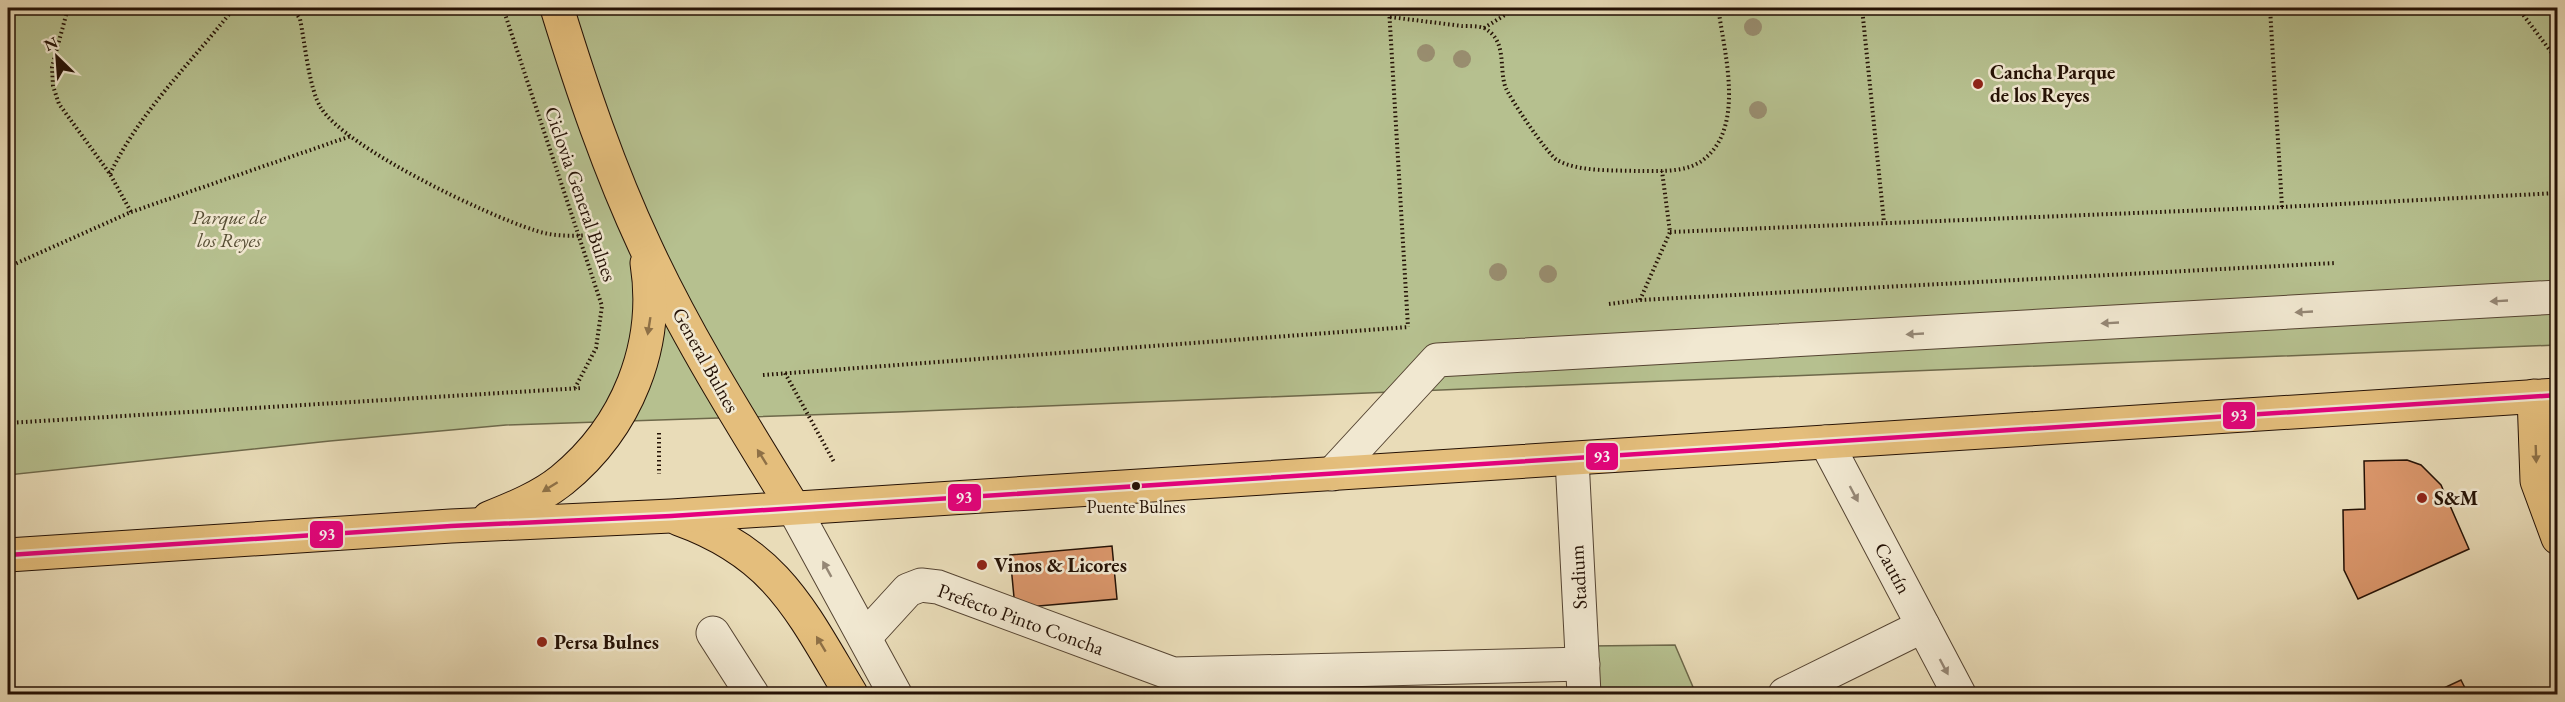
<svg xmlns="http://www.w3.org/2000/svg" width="2565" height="702" font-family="'EB Garamond',serif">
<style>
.green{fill:#b6c08f;stroke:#6d684a;stroke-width:1.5}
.building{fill:#da966b;stroke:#241105;stroke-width:1.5}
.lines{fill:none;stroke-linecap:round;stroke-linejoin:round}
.minor-casing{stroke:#554432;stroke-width:35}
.major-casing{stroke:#241105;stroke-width:35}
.path{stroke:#241105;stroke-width:4;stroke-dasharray:1.5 3;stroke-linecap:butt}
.minor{stroke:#f1e8d1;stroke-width:33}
.major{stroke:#e4be7c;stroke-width:33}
.bus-1-casing{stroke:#f1e8d1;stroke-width:9}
.bus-1{stroke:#e5007d;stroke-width:4.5}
.tree{fill:#998e70}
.oneway{fill:#958775}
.oneway2{fill:#8e7046}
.poi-dot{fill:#8f2418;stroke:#f1e8d1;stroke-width:2}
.bus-dot{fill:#241105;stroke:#f1e8d1;stroke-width:2}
.labels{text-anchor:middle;stroke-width:5;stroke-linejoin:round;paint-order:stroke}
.bus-label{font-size:18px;fill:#241105;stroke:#f1e8d1}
.poi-label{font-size:20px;font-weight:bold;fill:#241105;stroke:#f1e8d1;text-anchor:start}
.street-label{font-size:20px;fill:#241105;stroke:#f1e8d1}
.park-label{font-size:20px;font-style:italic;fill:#574e35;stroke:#f1e8d1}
.line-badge{stroke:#f1e8d1;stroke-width:2}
.badge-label{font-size:16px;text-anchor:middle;font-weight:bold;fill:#fff}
</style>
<rect width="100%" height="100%" fill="#e9dcb8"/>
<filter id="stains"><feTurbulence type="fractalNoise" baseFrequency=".00333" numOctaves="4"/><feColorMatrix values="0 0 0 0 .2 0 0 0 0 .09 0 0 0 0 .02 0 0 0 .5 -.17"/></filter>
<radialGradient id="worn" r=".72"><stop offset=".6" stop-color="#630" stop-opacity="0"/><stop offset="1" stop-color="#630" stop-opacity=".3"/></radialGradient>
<g class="green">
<path d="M8,8H2557V345L897,412L506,425L330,441L8,475Z"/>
<path d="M1675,645L1696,694H1592L1590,646Z"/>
</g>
<g class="building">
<path d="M2407,460L2421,465L2441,485L2469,549L2358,599L2344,570L2343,510L2365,509L2364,461Z"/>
<path d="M1112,546L1117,599L1015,608L1010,555Z"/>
<path d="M2461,680L2468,694H2431Z"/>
</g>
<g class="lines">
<defs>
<g id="minor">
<path d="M1826,442L1959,694"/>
<path d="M1572,459L1584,694"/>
<path d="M1332,474L1437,360L2558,297"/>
<path d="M793,507L895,694"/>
<path d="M713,633L752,694"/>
<path d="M865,637L908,590L921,585L938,587L1173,674L1583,664"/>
<path d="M1785,694L1923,626"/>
</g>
<g id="major">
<path d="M557,8C582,89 609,169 645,246C687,337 741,422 793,507"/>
<path d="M2534,396L2537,481L2558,538"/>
<path d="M489,518C514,508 541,497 562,480C627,427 660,346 647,263"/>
<path d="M679,519C777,554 801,611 851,694"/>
<path d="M8,555L451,526L671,516L2558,395"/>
</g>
</defs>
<use href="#minor" class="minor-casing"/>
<use href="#major" class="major-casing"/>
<g class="path">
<path d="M293,8L300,19C305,43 309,89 321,108C346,148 486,215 534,230C553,237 572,236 592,235"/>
<path d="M503,8L602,306L596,348L575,388"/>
<path d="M1389,8L1408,327"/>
<path d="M1862,8L1884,222"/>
<path d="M2270,8L2282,207"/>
<path d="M2518,8L2558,61"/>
<path d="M8,17L19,8"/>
<path d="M1390,17C1414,20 1438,23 1462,26C1468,26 1479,26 1484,28C1507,40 1499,66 1505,86C1508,96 1548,155 1557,160C1578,172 1613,170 1637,171C1658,171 1686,173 1703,160C1745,128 1725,56 1719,13L1716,8"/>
<path d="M1484,28L1516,8"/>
<path d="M110,174C140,111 192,62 234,8"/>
<path d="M131,212L351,136"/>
<path d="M1670,232L2282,207L2558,193"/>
<path d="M8,267L131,212L110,174L59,104L53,86L52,67L68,8"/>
<path d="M1640,300L1670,232L1662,171"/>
<path d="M1609,304L1640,300L2335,263"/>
<path d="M785,373L834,462"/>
<path d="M763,375L1408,327"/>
<path d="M8,423L582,388"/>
<path d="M659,433V474"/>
</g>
<use href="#minor" class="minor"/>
<use href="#major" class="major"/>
<defs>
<path id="bus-1" d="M8,555L451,526L671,516L2558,395"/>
</defs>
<use href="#bus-1" class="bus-1-casing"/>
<use href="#bus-1" class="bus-1"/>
</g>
<g class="tree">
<circle cx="1753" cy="27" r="9"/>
<circle cx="1426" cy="53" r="9"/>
<circle cx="1462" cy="59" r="9"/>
<circle cx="1758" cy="110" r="9"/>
<circle cx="1498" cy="272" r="9"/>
<circle cx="1548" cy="274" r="9"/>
</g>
<defs><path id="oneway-solid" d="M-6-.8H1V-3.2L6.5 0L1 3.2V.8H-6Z" transform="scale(1.5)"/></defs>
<g class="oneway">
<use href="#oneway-solid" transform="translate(2499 301) rotate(177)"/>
<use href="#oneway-solid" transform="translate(2304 312) rotate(177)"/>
<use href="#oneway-solid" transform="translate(2110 323) rotate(177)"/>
<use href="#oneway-solid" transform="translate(1915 334) rotate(177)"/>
<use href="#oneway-solid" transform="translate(1854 494) rotate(62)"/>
<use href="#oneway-solid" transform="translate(827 569) rotate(-119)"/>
<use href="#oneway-solid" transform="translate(1944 667) rotate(62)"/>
</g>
<g class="oneway2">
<use href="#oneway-solid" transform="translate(649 326) rotate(99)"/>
<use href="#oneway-solid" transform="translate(2536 454) rotate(88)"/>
<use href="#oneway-solid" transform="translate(762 457) rotate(-122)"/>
<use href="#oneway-solid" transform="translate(550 487) rotate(148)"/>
<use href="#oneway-solid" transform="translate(821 644) rotate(-121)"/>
</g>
<g class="poi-dot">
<circle cx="1978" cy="84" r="6"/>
<circle cx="2422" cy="498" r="6"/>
<circle cx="982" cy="565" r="6"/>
<circle cx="542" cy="642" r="6"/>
</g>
<circle class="bus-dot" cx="1136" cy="486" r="5"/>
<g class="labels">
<g class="bus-label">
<text x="1136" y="513">Puente Bulnes</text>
</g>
<g class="poi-label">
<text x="1990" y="79">Cancha Parque<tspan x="1990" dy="23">de los Reyes</tspan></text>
<text x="2434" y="505">S&amp;M</text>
<text x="994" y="572">Vinos &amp; Licores</text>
<text x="554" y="649">Persa Bulnes</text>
</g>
<g class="street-label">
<text transform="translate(581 194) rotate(71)" y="7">Ciclovia General Bulnes</text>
<text transform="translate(706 360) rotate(61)" y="7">General Bulnes</text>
<text transform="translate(1893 568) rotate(62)" y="7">Cautín</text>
<text transform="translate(1578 577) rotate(-93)" y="7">Stadium</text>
<text transform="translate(1021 619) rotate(20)" y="7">Prefecto Pinto Concha</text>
</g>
<g class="park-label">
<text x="229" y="224">Parque de<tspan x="229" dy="23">los Reyes</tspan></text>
</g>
</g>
<g class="line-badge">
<rect x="2222" y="401" width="34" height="29" rx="6" fill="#e5007d"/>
<rect x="1585" y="442" width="34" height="29" rx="6" fill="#e5007d"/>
<rect x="947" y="483" width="35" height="29" rx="6" fill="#e5007d"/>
<rect x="309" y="520" width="35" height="29" rx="6" fill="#e5007d"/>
</g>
<g class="badge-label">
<text x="2239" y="421">93</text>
<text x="1602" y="462">93</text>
<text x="964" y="503">93</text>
<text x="327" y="540">93</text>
</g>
<rect width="2565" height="702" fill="none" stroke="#e9dcb8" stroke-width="30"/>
<rect x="9" y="9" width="2547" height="684" fill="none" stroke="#241105" stroke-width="3"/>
<rect x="15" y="15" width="2535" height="672" fill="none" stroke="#241105" stroke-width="1.5"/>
<g transform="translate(57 57) rotate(335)" stroke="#f1e8d1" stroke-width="4.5" paint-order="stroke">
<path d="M0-4.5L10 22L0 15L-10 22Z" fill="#241105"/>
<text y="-9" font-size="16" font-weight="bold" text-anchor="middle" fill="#241105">N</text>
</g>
<rect width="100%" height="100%" filter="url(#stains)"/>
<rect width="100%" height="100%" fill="url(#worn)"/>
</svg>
